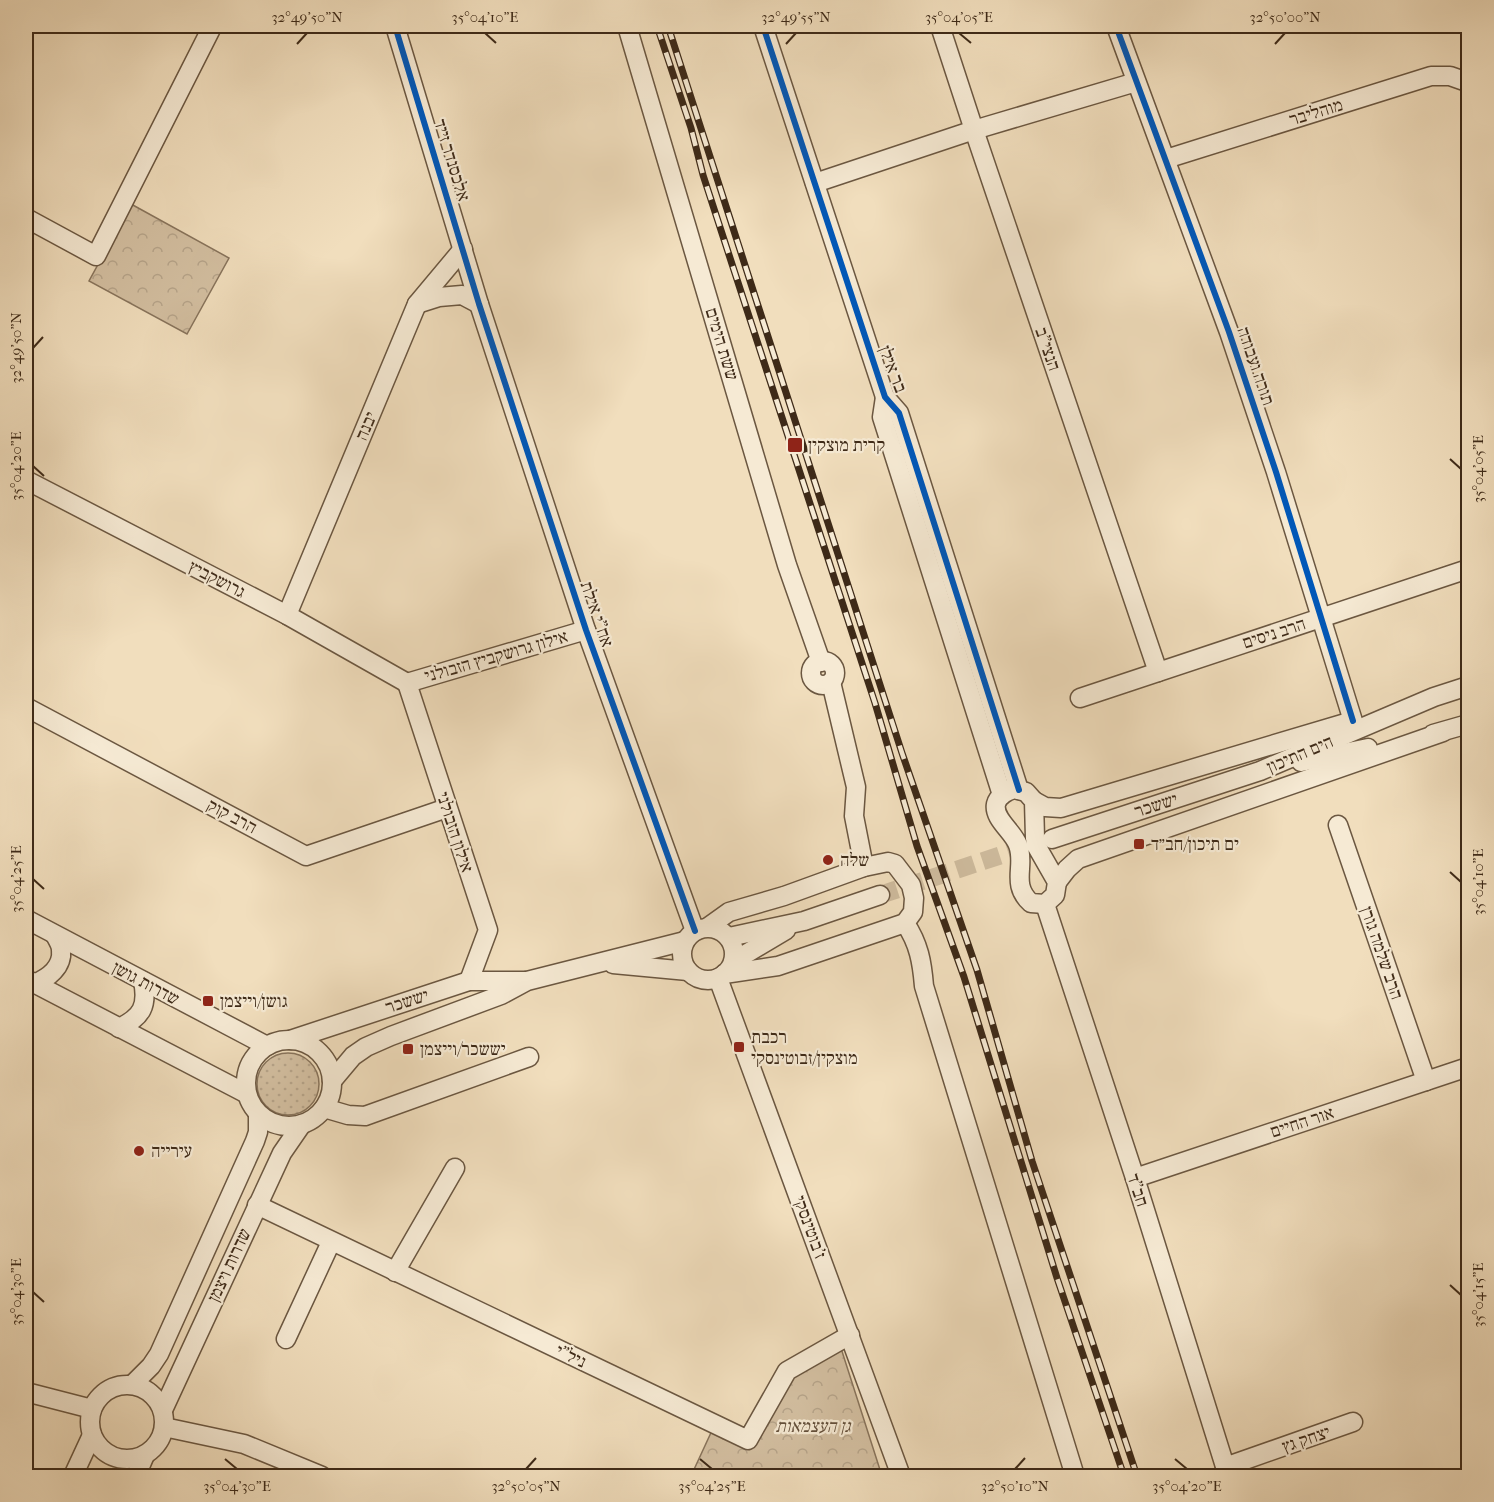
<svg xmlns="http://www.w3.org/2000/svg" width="1494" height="1502" font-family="'IM FELL French Canon','Frank Ruhl Libre',serif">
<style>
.grass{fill:url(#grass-dots);stroke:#88745c;stroke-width:1.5}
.park{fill:url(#park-crowns);stroke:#88745c;stroke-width:1.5}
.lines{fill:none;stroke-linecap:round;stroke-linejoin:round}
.minor-tunnel{stroke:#cdba9c;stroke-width:18;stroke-dasharray:18 9;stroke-linecap:butt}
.minor-casing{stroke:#6b5741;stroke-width:21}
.minor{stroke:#f6ead4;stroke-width:18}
.rail-casing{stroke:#3e2a18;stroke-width:7}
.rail{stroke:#f6ead4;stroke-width:4.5;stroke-dasharray:14;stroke-linecap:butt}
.cycleway-casing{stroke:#f6ead4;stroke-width:10}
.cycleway{stroke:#0057b8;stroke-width:6}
.ticks{fill:none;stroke:#3e2a18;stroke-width:2}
.poi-dot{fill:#8f2418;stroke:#f6ead4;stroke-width:2}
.labels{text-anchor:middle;stroke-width:4.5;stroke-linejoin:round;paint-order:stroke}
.street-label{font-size:18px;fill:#3e2a18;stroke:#f6ead4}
.poi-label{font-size:18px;fill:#3e2a18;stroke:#f6ead4;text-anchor:start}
.park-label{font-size:18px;font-style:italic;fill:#634f3a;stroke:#f6ead4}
.neatline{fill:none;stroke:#3e2a18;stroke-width:2}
.ticks-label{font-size:15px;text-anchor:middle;fill:#3e2a18}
</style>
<defs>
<pattern id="grass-dots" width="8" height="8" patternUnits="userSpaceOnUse" patternTransform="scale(1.5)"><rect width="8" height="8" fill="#d3bfa1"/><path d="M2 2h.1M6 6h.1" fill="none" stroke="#b6a48a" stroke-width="1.8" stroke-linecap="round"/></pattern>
<pattern id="park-crowns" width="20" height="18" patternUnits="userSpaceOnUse" patternTransform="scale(1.5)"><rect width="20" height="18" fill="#d3bfa1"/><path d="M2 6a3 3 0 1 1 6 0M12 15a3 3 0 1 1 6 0" fill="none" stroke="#b6a48a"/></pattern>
</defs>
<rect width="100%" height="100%" fill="#f1debd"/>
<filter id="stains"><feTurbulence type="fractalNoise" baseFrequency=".00333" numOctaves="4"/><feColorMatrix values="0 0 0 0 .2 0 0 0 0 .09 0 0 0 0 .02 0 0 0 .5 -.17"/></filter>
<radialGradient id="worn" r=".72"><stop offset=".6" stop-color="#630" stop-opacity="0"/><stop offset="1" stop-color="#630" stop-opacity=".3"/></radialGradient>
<circle class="grass" cx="288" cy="1084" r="31"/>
<g class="park">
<path d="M131,204L229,258L187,334L89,281Z"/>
<path d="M839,1342L882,1476H691L715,1424L748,1440L787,1371Z"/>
</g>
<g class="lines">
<path class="minor-tunnel" d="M880,895L1032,845"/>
<defs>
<g id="minor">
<path d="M395,26L479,304L586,630L695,931"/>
<path d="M627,26L787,565L821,662"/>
<path d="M763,26L885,397L899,413L1019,790"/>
<path d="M940,26L974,130L1158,672"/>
<path d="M1116,26L1229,332L1276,472L1353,721"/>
<path d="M1166,159L1431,76H1450L1467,82"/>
<path d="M815,183L974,130L1136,82"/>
<path d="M26,218L96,256L212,27"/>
<path d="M417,304L439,297L462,295L479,304"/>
<path d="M885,397L882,417L1002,795"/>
<path d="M26,480L287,615L407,683"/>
<path d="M287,615L417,304L463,249"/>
<circle cx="823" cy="673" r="12"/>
<path d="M831,682L856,787L854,816L864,867"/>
<path d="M407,683L488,930L469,981"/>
<path d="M407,683L586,630"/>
<path d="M1080,698L1468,569"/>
<path d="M26,707L306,856L447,808"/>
<path d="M1433,734L1468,724"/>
<path d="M1301,762L1368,748"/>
<path d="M1014,789L1026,792L1034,801L1035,838L1037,847L1057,882L1055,895L1045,904L1031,903C1010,884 1026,866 1018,845C1013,831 993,819 996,804C998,796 1007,791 1014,789Z"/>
<path d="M1034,801L1045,807L1061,808L1352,721"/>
<path d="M1338,825L1426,1081"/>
<path d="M1052,839L1260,771L1434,697L1468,686"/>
<path d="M1057,882L1067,869L1078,859L1443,732"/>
<path d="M1045,904L1135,1178L1228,1476"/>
<path d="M26,919L267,1046"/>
<path d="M905,923C919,944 922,962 924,986L1075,1476"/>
<path d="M708,927L729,912L784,896L864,867L888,862L895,864L911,885L914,898L913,912L905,923L778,966L724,974"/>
<circle cx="708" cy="954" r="26"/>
<path d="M729,937L804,921L880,895"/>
<path d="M734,961L786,930"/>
<path d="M613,964L688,971"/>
<path d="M718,978L901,1476"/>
<path d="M26,979L247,1094"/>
<path d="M34,984C48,978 63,967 61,950C61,945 57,939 55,935"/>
<path d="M119,1028C142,1017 148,1006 143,981"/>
<path d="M290,1040L469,981H525"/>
<circle cx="289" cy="1083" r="43"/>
<path d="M332,1081L353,1056L366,1047L391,1036L501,995L527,981L685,941"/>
<path d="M324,1108L348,1115L365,1116L529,1057"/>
<path d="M1135,1178L1468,1067"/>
<path d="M257,1205L748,1440L787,1371L850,1335"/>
<path d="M395,1272L455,1168"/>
<path d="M286,1339L331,1242"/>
<circle cx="127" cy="1422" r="37"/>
<path d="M132,1385L151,1366L159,1354L255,1141L258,1132V1114"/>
<path d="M26,1392L92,1409"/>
<path d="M163,1410L282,1153L302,1124"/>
<path d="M164,1427L244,1444L322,1476"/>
<path d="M1225,1467L1353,1422"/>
<path d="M73,1476L92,1435"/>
<path d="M136,1476L145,1455"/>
</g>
</defs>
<use href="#minor" class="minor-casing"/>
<use href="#minor" class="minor"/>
<defs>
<g id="rail">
<path d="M657,26L691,128L703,175L875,703L917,846L964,977L1057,1278L1124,1476"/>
<path d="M668,26L902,753L977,970L1032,1161L1137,1476"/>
</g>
</defs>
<use href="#rail" class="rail-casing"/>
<use href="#rail" class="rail"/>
<defs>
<g id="cycleway">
<path d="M395,26L479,304L586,630L695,931"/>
<path d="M763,26L885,397L899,413L1019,790"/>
<path d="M1116,26L1229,332L1276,472L1353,721"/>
</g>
</defs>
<use href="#cycleway" class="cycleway-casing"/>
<use href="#cycleway" class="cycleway"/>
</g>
<path class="ticks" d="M485,33L496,43M959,33L971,43M297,44L307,33M786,44L796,33M1275,44L1285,33M33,348L43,337M1450,459L1461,469M33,466L44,476M1450,872L1461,882M33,879L44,889M1450,1285L1461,1295M33,1292L44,1302M225,1459L237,1469M700,1459L712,1469M1175,1459L1187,1469M526,1469L536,1458M1015,1469L1025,1458"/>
<g class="poi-dot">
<rect x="787" y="437" width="16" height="16" rx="3"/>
<rect x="1133" y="838" width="12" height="12" rx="3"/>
<circle cx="828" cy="860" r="6"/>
<rect x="202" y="995" width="12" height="12" rx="3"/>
<rect x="733" y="1041" width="12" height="12" rx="3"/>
<rect x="402" y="1043" width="12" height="12" rx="3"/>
<circle cx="139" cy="1151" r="6"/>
</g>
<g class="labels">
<g class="street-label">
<text transform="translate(1316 112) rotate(-17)" y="6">מוהליבר</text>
<text transform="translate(452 160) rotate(73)" y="6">אלכסנדר זייד</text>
<text transform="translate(722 344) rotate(73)" y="6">ששת הימים</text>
<text transform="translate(1048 349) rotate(71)" y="6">הנצי"ב</text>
<text transform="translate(1256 366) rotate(71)" y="6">תורה ועבודה</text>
<text transform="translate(893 369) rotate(69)" y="6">בר אילן</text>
<text transform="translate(366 426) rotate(-67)" y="6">יבנה</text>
<text transform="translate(217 579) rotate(27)" y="6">גרושקביץ</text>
<text transform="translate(597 614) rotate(71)" y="6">אח"י אילת</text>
<text transform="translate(1274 633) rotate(-18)" y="6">הרב ניסים</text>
<text transform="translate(496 656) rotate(-16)" y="6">אילון גרושקביץ הזבולני</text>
<text transform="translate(1300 754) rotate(-23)" y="6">הים התיכון</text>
<text transform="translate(1156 805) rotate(-18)" y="6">יששכר</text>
<text transform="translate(232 816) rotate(28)" y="6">הרב קוק</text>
<text transform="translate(455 832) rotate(72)" y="6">אילון הזבולני</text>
<text transform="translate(1382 953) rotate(71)" y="6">הרב שלמה גורן</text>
<text transform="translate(146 983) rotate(28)" y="6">שדרות גושן</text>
<text transform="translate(407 1001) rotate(-18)" y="6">יששכר</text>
<text transform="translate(1302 1122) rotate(-18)" y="6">אור החיים</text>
<text transform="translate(1138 1190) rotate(72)" y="6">חב"ד</text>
<text transform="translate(810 1227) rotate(70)" y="6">ז'בוטינסקי</text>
<text transform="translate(229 1265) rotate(-65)" y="6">שדרות ויצמן</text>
<text transform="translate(571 1356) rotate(25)" y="6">ניל"י</text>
<text transform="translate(1306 1439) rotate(-19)" y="6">יצחק גץ</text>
</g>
<g class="poi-label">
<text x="808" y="451">קרית מוצקין</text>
<text x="1151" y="850">ים תיכון/חב״ד</text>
<text x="840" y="866">שלה</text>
<text x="220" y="1007">גושן/וייצמן</text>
<text x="751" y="1043">רכבת<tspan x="751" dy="21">מוצקין/זבוטינסקי</tspan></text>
<text x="420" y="1055">יששכר/וייצמן</text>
<text x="151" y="1157">עירייה</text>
</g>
<g class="park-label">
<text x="813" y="1432">גן העצמאות</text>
</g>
</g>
<rect width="1494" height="1502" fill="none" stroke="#f1debd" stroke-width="66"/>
<rect x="33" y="33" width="1428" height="1436" class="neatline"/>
<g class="ticks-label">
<text x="307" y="22">32°49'50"N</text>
<text x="485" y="22">35°04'10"E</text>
<text x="796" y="22">32°49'55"N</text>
<text x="959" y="22">35°04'05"E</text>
<text x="1285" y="22">32°50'00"N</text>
<text transform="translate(16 348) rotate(-90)" y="5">32°49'50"N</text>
<text transform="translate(16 466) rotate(-90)" y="5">35°04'20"E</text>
<text transform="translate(1478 469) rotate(-90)" y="5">35°04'05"E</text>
<text transform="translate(16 879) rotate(-90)" y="5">35°04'25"E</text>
<text transform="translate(1478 882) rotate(-90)" y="5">35°04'10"E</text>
<text transform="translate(16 1292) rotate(-90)" y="5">35°04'30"E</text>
<text transform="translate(1478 1295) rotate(-90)" y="5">35°04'15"E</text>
<text x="237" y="1491">35°04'30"E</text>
<text x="526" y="1491">32°50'05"N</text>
<text x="712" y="1491">35°04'25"E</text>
<text x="1015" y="1491">32°50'10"N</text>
<text x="1187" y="1491">35°04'20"E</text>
</g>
<rect width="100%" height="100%" filter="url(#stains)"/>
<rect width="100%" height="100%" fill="url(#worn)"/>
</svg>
